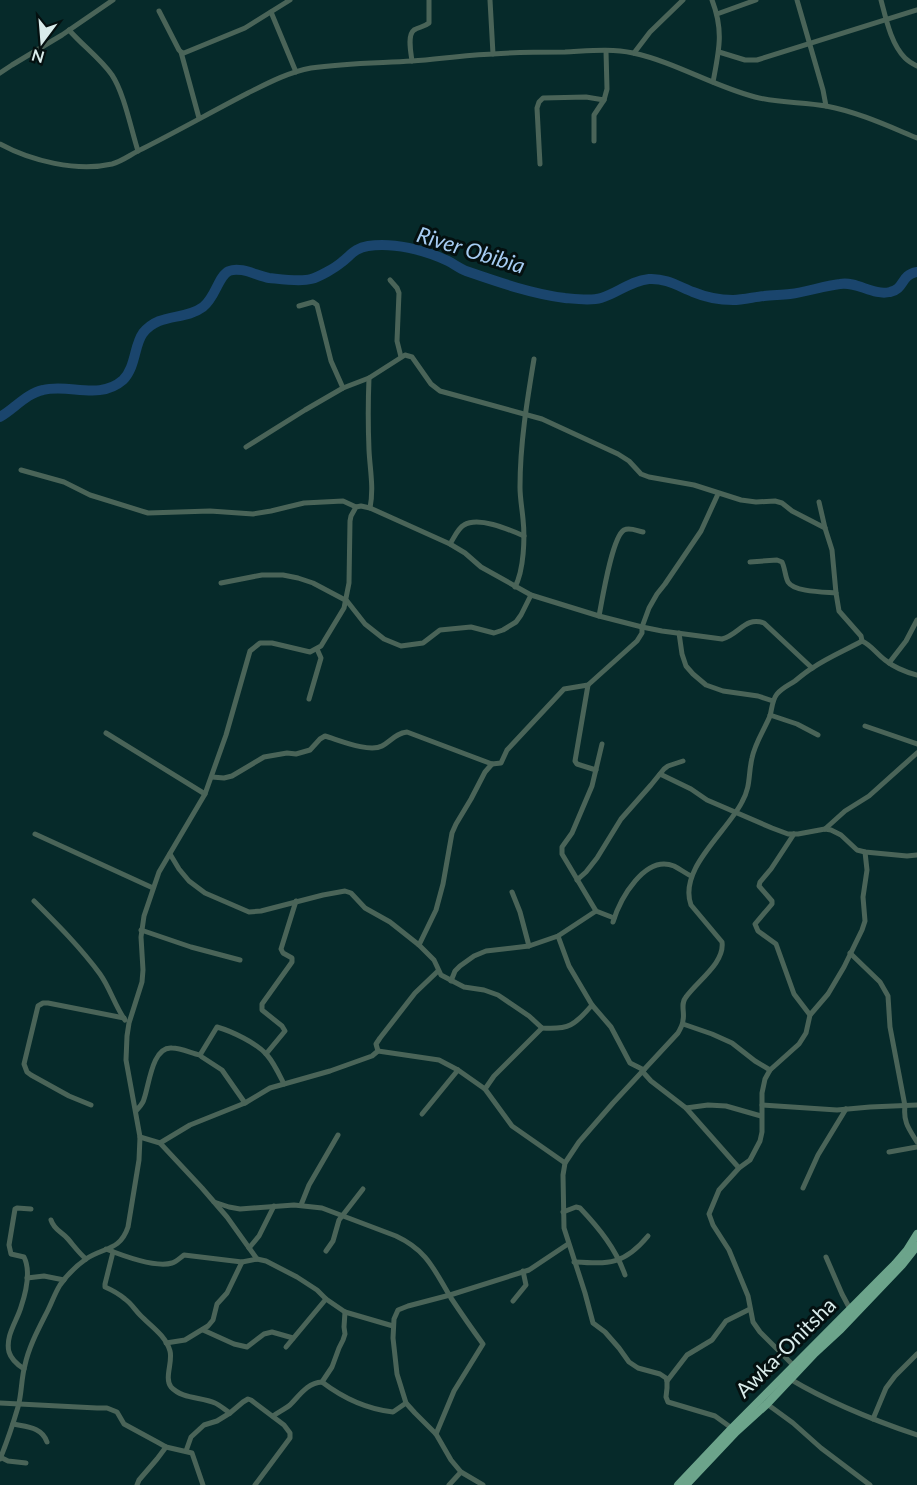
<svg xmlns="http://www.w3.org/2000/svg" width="917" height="1485" font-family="Lato,sans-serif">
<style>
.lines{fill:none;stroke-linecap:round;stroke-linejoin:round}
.river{stroke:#1a456d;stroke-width:10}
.street{stroke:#4a6458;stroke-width:5}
.primary{stroke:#6ca48b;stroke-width:8}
.labels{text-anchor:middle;stroke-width:6;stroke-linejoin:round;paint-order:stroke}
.street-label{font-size:21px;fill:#d9eceb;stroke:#041010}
.water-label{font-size:22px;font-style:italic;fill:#a6ccf2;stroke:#041010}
</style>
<rect width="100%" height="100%" fill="#062a2a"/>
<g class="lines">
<path class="river" d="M0,417C14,409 27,393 43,390C69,383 99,401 123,380C136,367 134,345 143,333C160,312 184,321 203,307C216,297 218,276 229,271C241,266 257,276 269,278C280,279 300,282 311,279C319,277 335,268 342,262C351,255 355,248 368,246C393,242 425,250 448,261C454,264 459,268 466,271C498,282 532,294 565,298C576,299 591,301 601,298C618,293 630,281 649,279C666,278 678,286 693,292C705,297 720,300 733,300C743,300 754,297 764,296C772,295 781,295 790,294C807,292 823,286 840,284C857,281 873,296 890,292C905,289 900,275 917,272"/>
<g class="street">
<path d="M490,0L493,54"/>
<path d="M712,0C724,31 719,50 713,82"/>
<path d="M797,0L823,90L826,106"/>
<path d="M881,0C886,19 891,44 905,58C908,61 913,64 917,66"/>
<path d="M159,11L179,50L181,52L184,53L245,28L290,0"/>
<path d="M271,12L296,72"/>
<path d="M717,14L756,0"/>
<path d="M69,30C83,46 100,58 112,75C124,93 131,129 138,151"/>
<path d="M181,52L199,118"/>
<path d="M719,52L745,60H757L917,10"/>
<path d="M634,53L650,32L683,0"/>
<path d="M412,61C411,53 407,35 414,30C419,27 424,27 429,23V0"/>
<path d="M0,73L12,65L62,35L113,0"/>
<path d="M594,141V115L604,100"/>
<path d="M0,144C31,161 77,172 112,164C123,161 131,154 142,149C178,131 213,111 248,93C268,83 289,72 311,68C344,63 378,63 412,61C439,59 466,55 493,54C517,52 541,52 565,52C587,51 611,48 633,53C675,62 713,86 755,97C778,103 803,102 826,106C858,112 888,126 917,138"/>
<path d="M540,164L537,108L539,102L543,98L586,97L604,100L607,89L606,51"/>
<path d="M390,280L397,288L399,293L397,341L401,357"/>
<path d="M299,306L313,302L317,305L331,361L343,388"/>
<path d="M369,378C368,402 368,426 369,450C370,470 374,488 370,508"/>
<path d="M246,447L305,410L343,388L369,378L405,355L412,357L431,384L440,391L542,419L618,454L629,461L641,474L649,477L694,485L741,500L756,502L775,501L782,503L792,511L825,528"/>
<path d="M21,470L64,482L90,495L148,513L210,511L253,514L271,511L304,503L343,501L356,507"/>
<path d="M819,502L825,528L832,550L836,593L839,611L861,636L862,641C871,645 877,654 885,660C895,668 905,672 917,675"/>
<path d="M450,544C454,538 458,528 464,525C479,516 510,530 524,536"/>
<path d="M750,562L777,560L782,562C785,568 785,576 788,582C794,592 824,592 836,593"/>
<path d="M221,583L262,575H283L298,578L313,583L347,601L365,624L384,639L401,646L423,643L440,630L471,627L494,633L503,630L516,622L521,615L531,595"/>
<path d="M515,587C524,570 525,538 523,519C522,508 520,498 520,487C520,444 527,401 534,359"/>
<path d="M599,616C602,601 612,537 624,530C630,527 637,531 643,532"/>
<path d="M679,633L682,654L686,666L693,674L706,685L723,691L758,696L773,701"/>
<path d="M889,663L906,641L917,620"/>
<path d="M588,685L575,761L577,764L596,770"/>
<path d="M309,699L321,658L317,649"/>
<path d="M770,715L797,724L818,735"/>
<path d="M865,726L917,744"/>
<path d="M106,733L205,794"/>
<path d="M602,744L592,786L572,833L562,847V854L596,911L614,918"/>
<path d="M660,774L691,789L707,800L772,828L788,834H798L825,829L831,830L841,835L857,850L865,852L907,856L917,855"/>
<path d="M212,777L224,778L232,776L264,757L287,753L296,754L310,750L320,739L325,736C339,740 369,753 382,746C391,741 396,733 407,732L492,764L501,763L507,750L564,689L588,685L637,641L642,633V627L649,608L657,594L665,584L701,531L718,494"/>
<path d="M825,829L845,811L869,796L917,753"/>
<path d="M35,834L153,888"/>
<path d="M794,834L771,869L760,882L759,886L772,901V904L755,924L758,931L776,944L794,994L810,1015"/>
<path d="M170,854L179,869L189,881L205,893L249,912L261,911L323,895L345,891L351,893L365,908L390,922L419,945L434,960L441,975L464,987L484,990L498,995L529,1016L542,1028C569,1030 575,1025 592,1005"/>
<path d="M577,880L586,872L597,858L621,819L651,785L664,769L668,766L683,761"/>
<path d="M512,892L520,912L529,946"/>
<path d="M34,901C57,924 81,948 100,974C110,988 115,1006 125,1020"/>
<path d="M613,922C620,899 645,854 674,866C680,869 685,873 691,876"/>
<path d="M141,930L191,947L240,960"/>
<path d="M558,936L569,966L592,1005L611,1027L630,1063L644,1070"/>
<path d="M419,945L436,910L443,884L452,833L456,824L471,799L485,772L492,764"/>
<path d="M850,953L880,982L888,996L890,1027L905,1106C903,1122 909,1129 917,1142"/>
<path d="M451,981L455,971L460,966L474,956L486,951L529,946L558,936L596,911"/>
<path d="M683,1024L712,1034L732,1043L755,1061L770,1070"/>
<path d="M378,1051L376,1044L380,1038L415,993L438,971"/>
<path d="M266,1054L285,1031L282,1026L262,1010V1004L292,962V958L283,953L281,949L296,901"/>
<path d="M642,1071L651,1081L686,1108L739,1168"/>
<path d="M485,1089L494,1076L542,1028"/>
<path d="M245,1103L222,1070L202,1057L200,1055L217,1027C231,1031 257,1043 267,1055C274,1063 279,1074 284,1084"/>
<path d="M91,1105L69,1096L31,1075L27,1072L24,1064L38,1006L43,1003H48L124,1018"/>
<path d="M762,1105L837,1110L870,1107L917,1105"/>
<path d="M686,1108L708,1105L726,1106L761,1116"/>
<path d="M136,1111C139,1107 143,1104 144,1099C149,1086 152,1046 172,1048C181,1048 191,1053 200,1055"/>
<path d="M422,1114L458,1070"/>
<path d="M140,1137L160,1143L202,1188L227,1217L257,1259"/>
<path d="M160,1143L190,1125L245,1103L270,1088L330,1071L372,1056L378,1051L439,1060L458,1070L485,1089L512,1126L565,1163"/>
<path d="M889,1152L917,1147"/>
<path d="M803,1188L818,1155L846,1109"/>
<path d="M214,1202L229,1207L240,1209L294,1205L322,1208L396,1236C428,1251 434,1270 451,1298C461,1313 472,1329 483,1344L454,1391L436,1434"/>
<path d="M301,1205L309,1185L338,1135"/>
<path d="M563,1212L576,1207L580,1208C599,1228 616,1249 625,1275"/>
<path d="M51,1220C54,1230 62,1232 68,1239C74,1246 79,1253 86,1259"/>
<path d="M249,1248L259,1236L274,1206"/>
<path d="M106,1249C121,1255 156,1268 172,1263C176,1262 180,1258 184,1255L242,1262L257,1259L266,1261L297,1277L317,1290L326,1299L345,1312L393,1326"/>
<path d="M326,1251L333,1241L339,1220L363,1189"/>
<path d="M113,1252L105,1284V1287C112,1290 119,1294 125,1299C131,1303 135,1310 141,1316C151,1326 166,1336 170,1351C173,1362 164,1378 171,1387C182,1399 201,1397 215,1403C220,1405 225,1410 230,1413"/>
<path d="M826,1257L842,1294L850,1309"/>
<path d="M574,1262C609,1264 624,1265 648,1236"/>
<path d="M27,1278L44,1276L64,1280"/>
<path d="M513,1301L526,1285L523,1271"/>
<path d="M203,1330L234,1344L247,1347L264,1334L272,1332L293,1338"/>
<path d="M166,1343L185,1340L208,1326L213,1320L217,1304L227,1293L242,1262"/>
<path d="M286,1347L326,1299"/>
<path d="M794,1366L760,1332L753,1322L748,1296L729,1250L713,1225L709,1214L719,1190L739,1168L750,1160L760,1141L762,1132V1093L765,1079L770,1070L799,1044L806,1033L810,1015L828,994L844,967L862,930L865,921L863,897L867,870L865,852"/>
<path d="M24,1369C18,1365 11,1359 9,1352C5,1336 17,1321 21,1307C26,1292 31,1271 24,1257L11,1254L9,1245L15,1209L17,1208L31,1209"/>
<path d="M790,1379C830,1403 873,1420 917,1435"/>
<path d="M667,1381L687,1355L712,1340L726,1321L750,1309"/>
<path d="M322,1382C343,1398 366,1409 393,1412L406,1403"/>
<path d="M0,1403L97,1408H107L117,1412L124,1424L159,1443L166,1447L192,1453L203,1485"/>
<path d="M767,1404L793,1423L821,1448L870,1485"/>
<path d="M273,1416C279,1412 285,1409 290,1405C300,1395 307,1383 322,1382L332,1367L339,1348L343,1340L345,1334L344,1327L345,1312"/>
<path d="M873,1419L886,1388L895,1376L917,1354"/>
<path d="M13,1424C27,1427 42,1427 47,1442"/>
<path d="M733,1429L715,1416L668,1402L666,1397L667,1388V1381L666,1378L660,1374L638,1368L629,1362L619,1348L605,1332L593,1323L585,1293L564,1228L563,1175L565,1163L579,1142L613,1103L678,1033C680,1029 683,1025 683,1020C685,1012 680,1004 686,997C697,981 725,963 722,942L691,905C678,869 727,832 742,802C751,786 748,775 752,758C755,743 764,730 770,716C772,709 772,700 777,694C782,688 789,685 795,681C801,676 807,671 814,667C829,657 846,650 862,641"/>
<path d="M186,1451L191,1437L204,1425L217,1421L230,1413L243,1402L248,1399L251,1400L284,1425L290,1433V1438L255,1485"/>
<path d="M0,1457L8,1461L26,1463"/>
<path d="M0,1459C7,1442 13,1424 18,1407C22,1393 21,1379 25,1365C29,1346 39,1328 48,1310C52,1302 55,1293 60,1285C67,1275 76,1266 86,1259C104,1247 120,1251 128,1227L139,1160L140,1137L126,1060L127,1036L129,1023L142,982L143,970L141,937L144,916L159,872L205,794L226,735L250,651L260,643H272L310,652L321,646L344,608L349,583L350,521L351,516L356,507L361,506L370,508L450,544L465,553L481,567L531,595L599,616L642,627L662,631L722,639C739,635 745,616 764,623L812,668"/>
<path d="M137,1485L139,1480L157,1459L166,1447"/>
<path d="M449,1485L461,1472"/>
<path d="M483,1485L461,1472L451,1460L436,1434L415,1413L406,1403L397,1374L393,1338L394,1319L398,1310L408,1306L450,1295L529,1270L568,1244"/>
</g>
<g class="primary">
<path d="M678,1485L732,1428L895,1264L907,1250L917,1234"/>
<path d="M686,1485L736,1432L767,1404L815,1353L841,1329L902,1265L917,1246"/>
</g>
</g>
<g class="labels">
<g class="street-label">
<text transform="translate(786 1348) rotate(-45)" y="7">Awka-Onitsha</text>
</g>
<g class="water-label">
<text transform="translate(471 250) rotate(17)" y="8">River Obibia</text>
</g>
</g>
<g transform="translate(42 42) rotate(196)" stroke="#041010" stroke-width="4.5" paint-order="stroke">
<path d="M0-4.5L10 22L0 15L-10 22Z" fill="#d9eceb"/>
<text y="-9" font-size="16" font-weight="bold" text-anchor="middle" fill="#d9eceb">N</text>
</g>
</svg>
